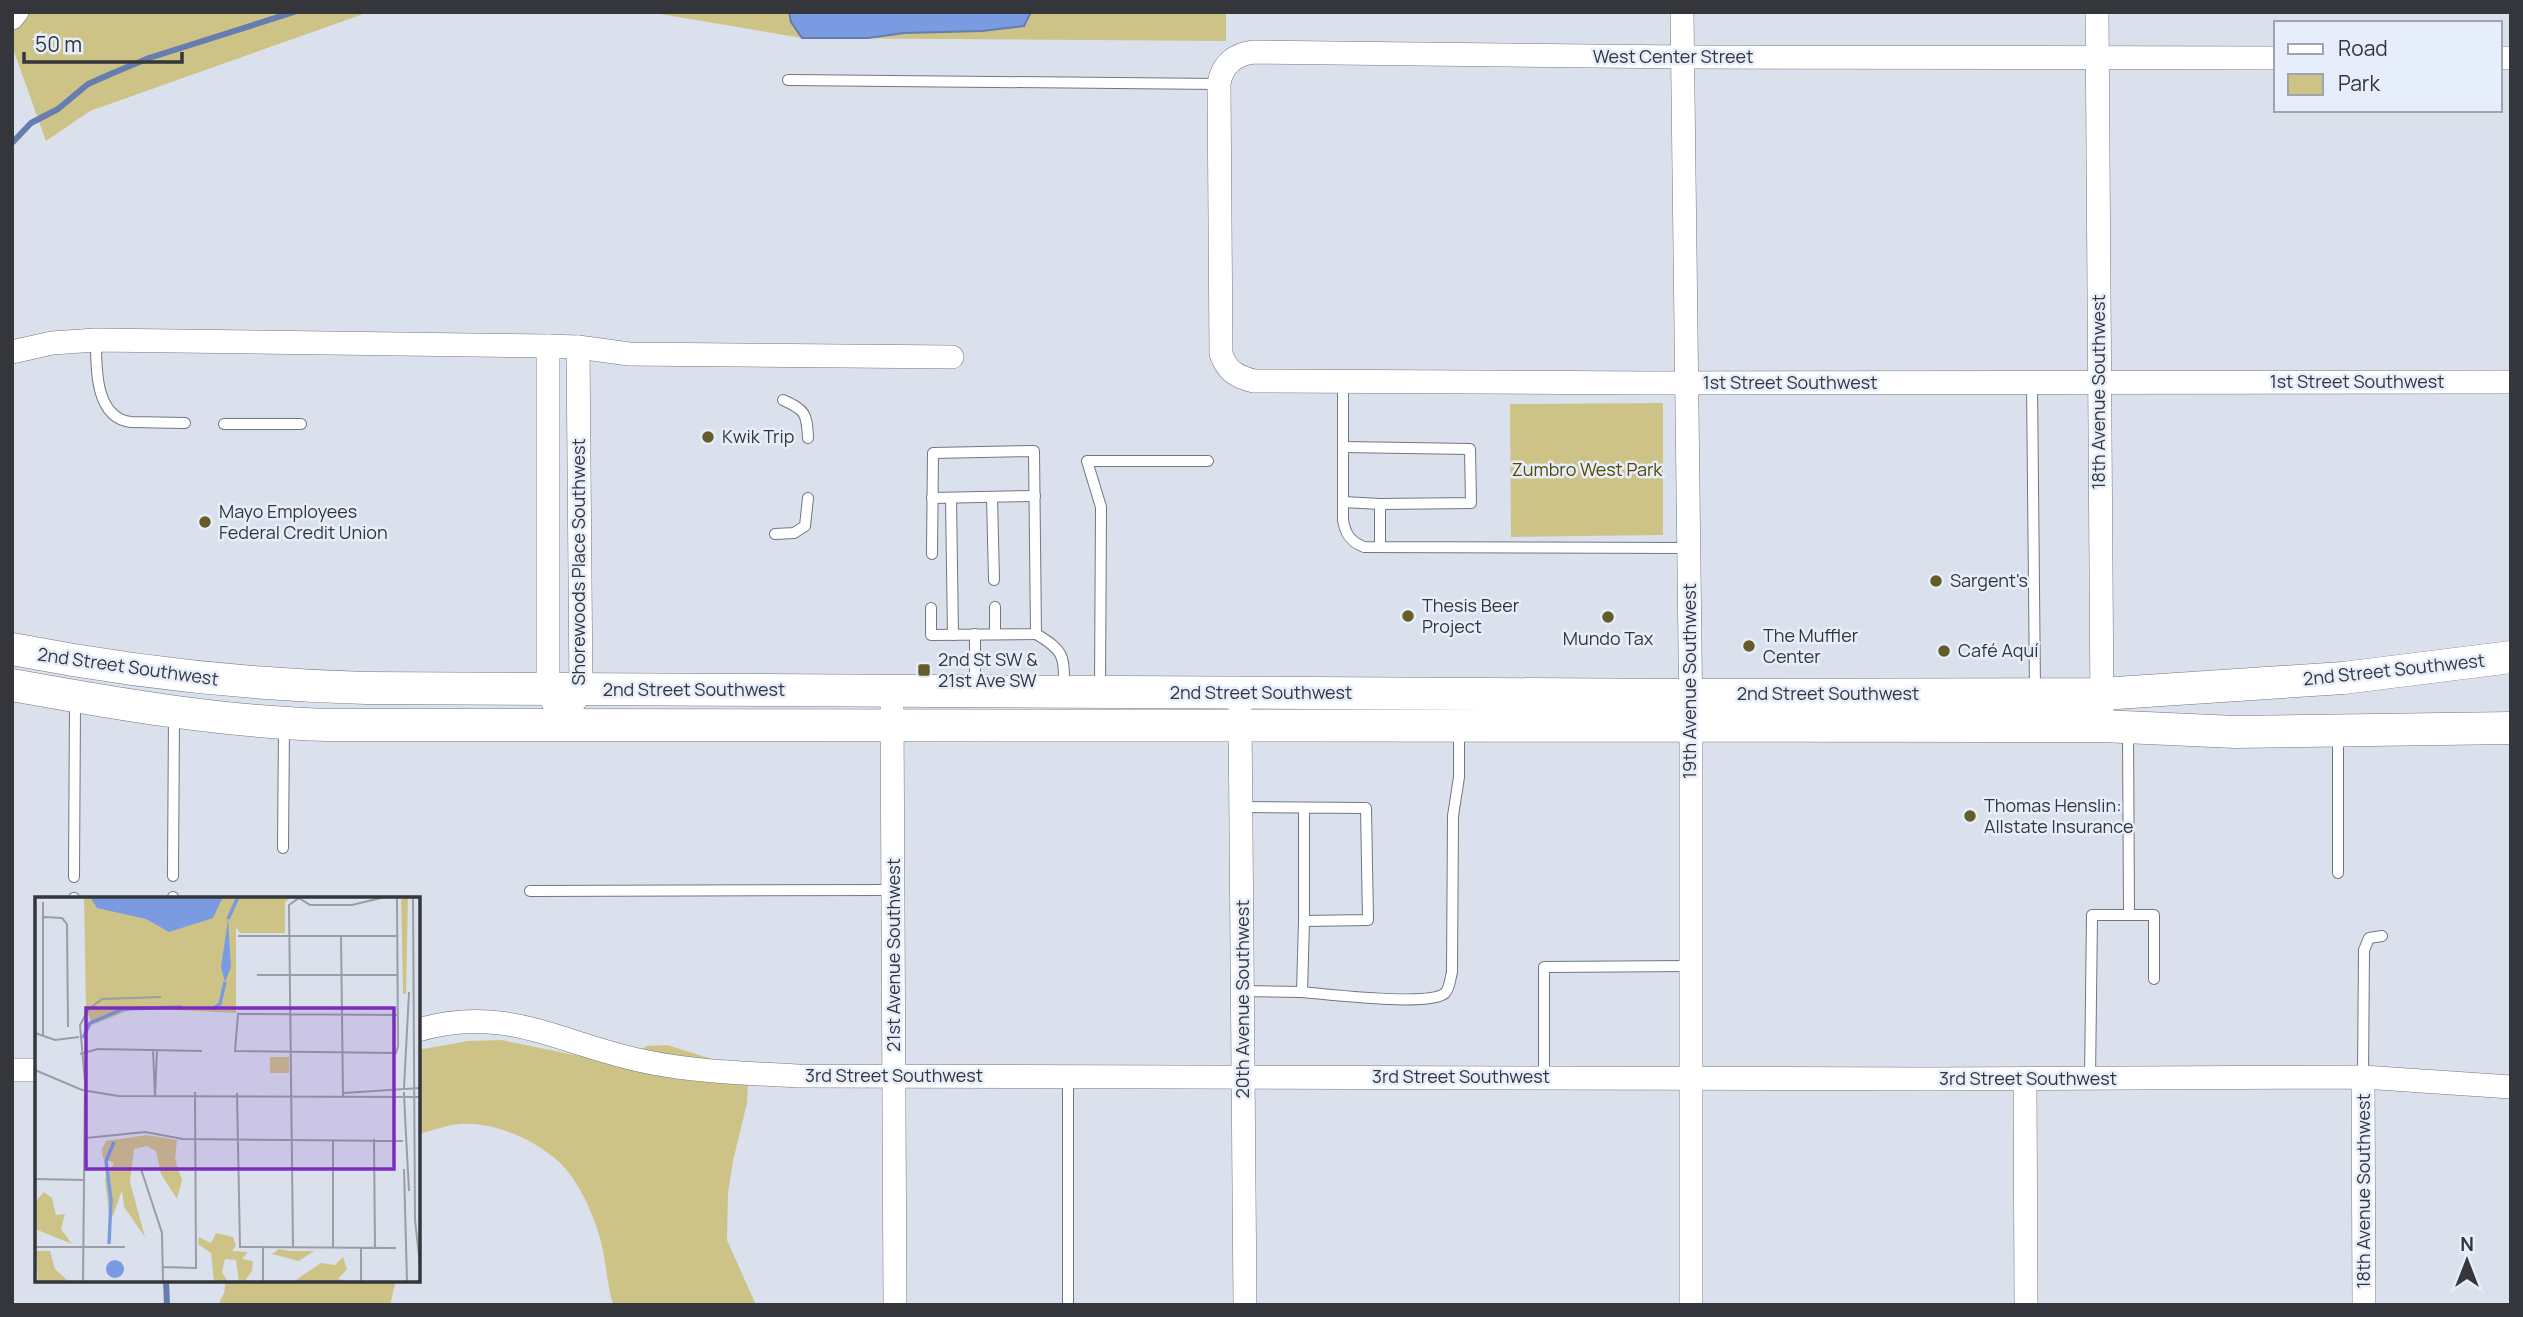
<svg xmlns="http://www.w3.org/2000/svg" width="2523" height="1317" font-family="Manrope,sans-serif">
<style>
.green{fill:#cec387}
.water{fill:#7a9be1;stroke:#657daf;stroke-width:2}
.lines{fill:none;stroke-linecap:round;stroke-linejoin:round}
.stream{stroke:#657daf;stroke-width:6}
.lane-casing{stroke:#717782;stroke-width:12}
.street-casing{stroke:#717782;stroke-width:24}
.secondary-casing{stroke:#717782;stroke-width:33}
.lane{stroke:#fff;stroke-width:10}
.street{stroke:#fff;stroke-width:23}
.secondary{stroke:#fff;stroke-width:32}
.poi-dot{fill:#655c28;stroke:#e7eefb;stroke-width:2.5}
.labels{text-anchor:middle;stroke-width:5;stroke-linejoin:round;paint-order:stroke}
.street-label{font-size:18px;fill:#34363b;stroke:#e7eefb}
.poi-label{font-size:18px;fill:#34363b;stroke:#e7eefb;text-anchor:start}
.park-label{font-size:18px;fill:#544900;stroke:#e7eefb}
.inset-river{fill:none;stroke:#7a9be1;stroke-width:3.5}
.inset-road{fill:none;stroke:#989da6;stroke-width:2}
.view{fill:#7b2cbf;fill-opacity:0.15;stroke:#7b2cbf;stroke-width:3.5}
.inset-edge{fill:none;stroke:#34363b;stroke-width:3.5}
</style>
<rect width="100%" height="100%" fill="#dae1ed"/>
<g class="green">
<path d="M12,12H369L90,111L46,141L12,46Z"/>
<path d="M648,12H1226V41L802,38Z"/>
<path d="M1663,403V535L1511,537L1510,404Z"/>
<path d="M501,1040L614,1063L647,1046L667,1045L734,1066L748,1084L747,1103L733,1161L728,1193L727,1240L756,1305H613C606,1280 606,1256 598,1231C590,1207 577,1179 559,1162C534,1139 494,1122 460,1124C447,1125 432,1131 418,1134V1050L468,1041Z"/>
<path d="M226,1280H396L390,1305H218L224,1293Z"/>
</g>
<path class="water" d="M789,12H1031L1024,26L982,31L904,33L868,38H802L791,22Z"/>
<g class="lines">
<g class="stream">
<path d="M12,143L31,123L58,109L88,84L113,73L149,58L294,12"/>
<path d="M166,1280L167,1305"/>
</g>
<defs>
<g id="lane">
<path d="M788,80L1219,84"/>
<path d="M96,340C96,368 95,418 131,422L185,423"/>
<path d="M1343,382V520C1345,534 1351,542 1364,547L1689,548"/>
<path d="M2032,382L2035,690"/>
<path d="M783,400C805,410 807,413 808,438"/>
<path d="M224,424H301"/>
<path d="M1343,447L1470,449L1471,503L1380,504V547"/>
<path d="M992,497L994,580"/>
<path d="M932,498L1035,496"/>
<path d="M951,498L953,635"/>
<path d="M1343,502L1380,504"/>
<path d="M775,534L794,533L805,526L808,498"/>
<path d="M995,607V634"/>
<path d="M931,608V635L1036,634L1034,451L933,453L932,554"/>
<path d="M1036,634C1065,651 1064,656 1064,689"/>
<path d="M975,687V634"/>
<path d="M1100,689L1101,507L1087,461H1208"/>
<path d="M2128,728L2129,915"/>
<path d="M1241,807C1283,807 1324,808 1366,808L1368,920L1304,921V808"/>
<path d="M283,848L284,726"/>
<path d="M2338,873V733"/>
<path d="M173,876L174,715"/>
<path d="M74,877L75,700"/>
<path d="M530,891L893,890"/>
<path d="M173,897V899"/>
<path d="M74,898V899"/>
<path d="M1243,991L1302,992L1304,921"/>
<path d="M1302,992C1326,994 1430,1007 1445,993C1450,988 1450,979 1452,972L1453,816L1459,777V729"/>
<path d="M1068,1076V1305"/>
<path d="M1544,1077V967L1690,966"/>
<path d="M2363,1077L2364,950L2369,938L2382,936"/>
<path d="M2090,1079L2092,915H2154V979"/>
</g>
<g id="street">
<path d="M1682,12L1691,727V1305"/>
<path d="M2097,12L2102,709"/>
<path d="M12,18L17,12"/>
<path d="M2276,58L1683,57L1254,52C1235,54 1222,64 1219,84L1221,354C1227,371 1237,377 1254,381L1650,383L2511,382"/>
<path d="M2500,58H2511"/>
<path d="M548,346V690L563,726"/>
<path d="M12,352L52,343L96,340L548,346L578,347L629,354L952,357"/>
<path d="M575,701L581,690L578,347"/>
<path d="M892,709L895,1305"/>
<path d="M1240,711L1245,1305"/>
<path d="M418,1030C507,1004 560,1044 643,1061C693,1072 747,1073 798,1076L1928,1079L2363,1077L2511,1087"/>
<path d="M12,1070H37"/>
<path d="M2363,1077L2364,1305"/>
<path d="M2025,1079L2026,1305"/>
</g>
<g id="secondary">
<path d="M12,649C130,672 247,685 366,688L1691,695L2101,694L2343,678L2511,657"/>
<path d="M12,685C117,704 222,722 328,725L2102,726L2235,732L2511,728"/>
</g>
</defs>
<use href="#lane" class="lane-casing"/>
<use href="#street" class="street-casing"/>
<use href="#secondary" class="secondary-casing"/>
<use href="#lane" class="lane"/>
<use href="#street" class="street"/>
<use href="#secondary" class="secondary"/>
</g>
<g class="poi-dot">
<circle cx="708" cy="437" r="7"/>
<circle cx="205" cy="522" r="7"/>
<circle cx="1936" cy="581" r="7"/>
<circle cx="1408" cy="616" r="7"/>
<circle cx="1608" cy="617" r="7"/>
<circle cx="1749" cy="646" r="7"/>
<circle cx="1944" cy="651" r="7"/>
<rect x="917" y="663" width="14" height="14" rx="3.5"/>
<circle cx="1970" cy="816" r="7"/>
</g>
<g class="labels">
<g class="street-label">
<text x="1673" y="63">West Center Street</text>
<text x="2357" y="388">1st Street Southwest</text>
<text x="1790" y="389">1st Street Southwest</text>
<text transform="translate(2099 392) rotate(-90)" y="6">18th Avenue Southwest</text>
<text transform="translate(579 562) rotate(-90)" y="6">Shorewoods Place Southwest</text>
<text transform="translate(128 667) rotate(8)" y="6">2nd Street Southwest</text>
<text transform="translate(2394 670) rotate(-6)" y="6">2nd Street Southwest</text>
<text transform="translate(1690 681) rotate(-90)" y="6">19th Avenue Southwest</text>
<text x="694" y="696">2nd Street Southwest</text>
<text x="1261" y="699">2nd Street Southwest</text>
<text x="1828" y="700">2nd Street Southwest</text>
<text transform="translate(894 955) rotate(-90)" y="6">21st Avenue Southwest</text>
<text transform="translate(1243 999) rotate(-90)" y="6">20th Avenue Southwest</text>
<text x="894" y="1082">3rd Street Southwest</text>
<text x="1461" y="1083">3rd Street Southwest</text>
<text x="2028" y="1085">3rd Street Southwest</text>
<text transform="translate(2364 1191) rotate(-90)" y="6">18th Avenue Southwest</text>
</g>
<g class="poi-label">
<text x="722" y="443">Kwik Trip</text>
<text x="219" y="518">Mayo Employees<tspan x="219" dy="21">Federal Credit Union</tspan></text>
<text x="1950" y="587">Sargent's</text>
<text x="1422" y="612">Thesis Beer<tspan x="1422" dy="21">Project</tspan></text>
<text x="1763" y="642">The Muffler<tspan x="1763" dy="21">Center</tspan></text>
<text x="1608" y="645" text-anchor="middle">Mundo Tax</text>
<text x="1958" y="657">Café Aquí</text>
<text x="938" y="666">2nd St SW &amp;<tspan x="938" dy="21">21st Ave SW</tspan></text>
<text x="1984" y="812">Thomas Henslin:<tspan x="1984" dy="21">Allstate Insurance</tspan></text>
</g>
<g class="park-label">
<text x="1587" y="476">Zumbro West Park</text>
</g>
</g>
<g transform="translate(35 897)">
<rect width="385" height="385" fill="#dae1ed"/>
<path d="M49,0H255L250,6V36H205L201,31V116L100,111L57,128L51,111ZM366,0H373L371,97H368ZM235,160H254V176H235ZM112,238L142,243L140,262L147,283L142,302L126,277L121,254L112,249L99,252L95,285L110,340L89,310L87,293L78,319L74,317L70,282L79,266L68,261L67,252L71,244ZM9,295L17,301L21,318L30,317L26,332L37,347L0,332V305ZM181,336L198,340L201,349L197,354L213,355L207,362L218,364L217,374L209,385H204L201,363L190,362L187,375L193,385H179L176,356L163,347L164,340L176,346ZM244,352L255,354H279L264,364L237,357ZM1,354H15L20,372L34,385H3ZM308,360L312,372L303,382L323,385H258L286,366L300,368Z" fill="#cec387"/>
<path d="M55,0H188L178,21L134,35L111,22L62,11ZM193,22L196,70L190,85L186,70ZM71 372a9 9 0 1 1 18 0a9 9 0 1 1-18 0Z" fill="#7a9be1"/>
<path class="inset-river" d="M193,22L203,0M177,112L185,107L190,85M48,141L55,126L88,112L147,110M74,347L76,303L71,264L79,245"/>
<path class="inset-road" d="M362,0L363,149L361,156L200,154L203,117L363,118M378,0L380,323L385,368M9,20L27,21L32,27L33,130M203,39H362M306,39L308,199M222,78H363M0,136L20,143L44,140M8,139V5M118,153L120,199M45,157L63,152L167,154M0,173L47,193L83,199L385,200M369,191L374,95M369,195L370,219M202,196L205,350L361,351M309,196L385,191M120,199L122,153M370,219L374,294M51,241L110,235L148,242L368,244M339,242L340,351M298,243V351M106,272L127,336L128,385M369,272L372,385M0,282L50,283M0,350H90M258,351L254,8L264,1L275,8H317L350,0M326,351V384M128,370L161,371L160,195M48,385L50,185L45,128L54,112L67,102L126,100M228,385V351"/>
<path class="view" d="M51,111H359V272H51Z"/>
<rect width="385" height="385" class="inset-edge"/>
</g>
<rect width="2523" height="1317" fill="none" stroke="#34363b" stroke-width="28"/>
<rect x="2274" y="21" width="228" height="91" fill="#e7eefb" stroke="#9fa4ae" stroke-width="2"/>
<rect x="2288" y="44" width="35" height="10" fill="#ffffff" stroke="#9fa4ae" stroke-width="2"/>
<text x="2338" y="56" font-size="21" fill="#34363b">Road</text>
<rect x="2288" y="74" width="35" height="21" fill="#cec387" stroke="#9fa4ae" stroke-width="2"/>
<text x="2338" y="91" font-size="21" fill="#34363b">Park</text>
<g transform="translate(2467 1261)" stroke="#e7eefb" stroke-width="5" paint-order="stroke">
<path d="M0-5L12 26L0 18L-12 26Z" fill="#34363b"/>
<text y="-10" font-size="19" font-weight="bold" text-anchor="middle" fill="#34363b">N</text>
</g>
<path d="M24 52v10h158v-10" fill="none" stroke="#34363b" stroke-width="3.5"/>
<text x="35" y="52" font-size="21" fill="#34363b" stroke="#e7eefb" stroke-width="5" paint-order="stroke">50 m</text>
</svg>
